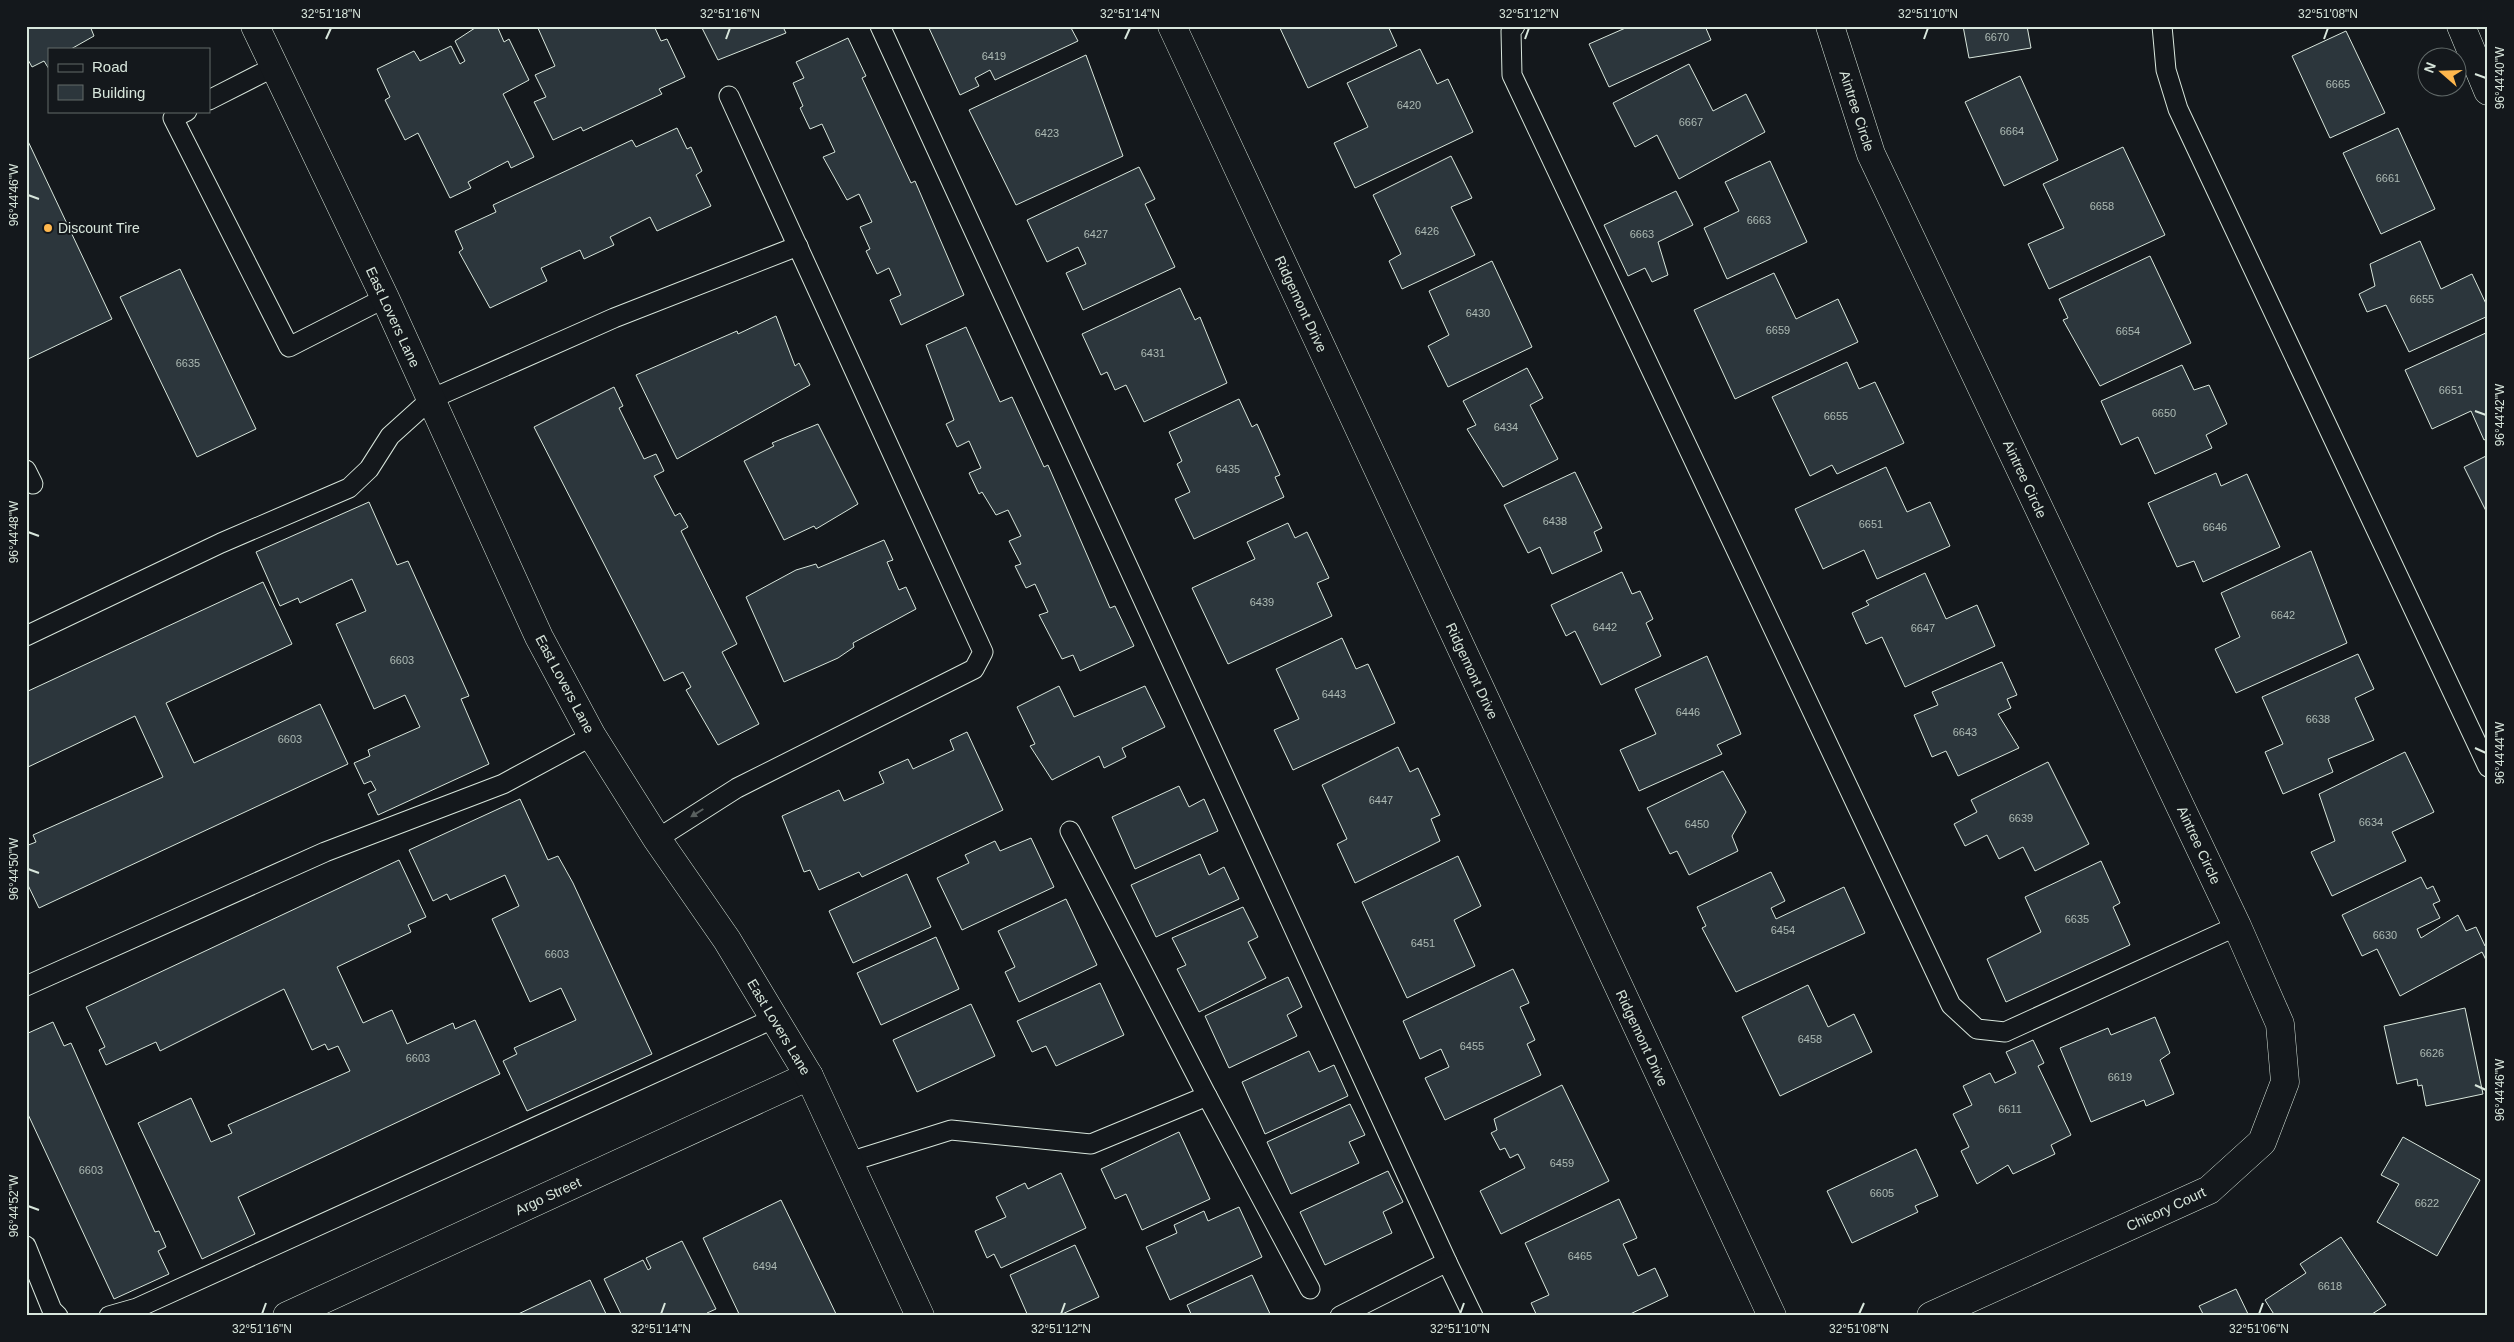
<svg xmlns="http://www.w3.org/2000/svg" width="2514" height="1342" font-family="Helvetica,sans-serif">
<style>
.building{fill:#2c363c;stroke:#d8e6dc}
.lines{fill:none;stroke-linecap:round;stroke-linejoin:round}
.service-casing{stroke:#d8e6dc;stroke-width:21}
.minor-casing{stroke:#d8e6dc;stroke-width:29}
.tertiary-casing{stroke:#d8e6dc;stroke-width:29}
.service{stroke:#14181c;stroke-width:19}
.minor{stroke:#14181c;stroke-width:28}
.tertiary{stroke:#14181c;stroke-width:28}
.oneway{fill:#59605f}
.ticks{fill:none;stroke:#d8e6dc;stroke-width:2}
.poi-dot{fill:#ffb74d;stroke:#14181c;stroke-width:2}
.labels{text-anchor:middle;stroke-width:4;stroke-linejoin:round;paint-order:stroke}
.number-label{font-size:11px;fill:#adbab4}
.street-label{font-size:14px;fill:#d8e6dc;stroke:#14181c}
.poi-label{font-size:14px;fill:#d8e6dc;stroke:#14181c;text-anchor:start}
.neatline{fill:none;stroke:#d8e6dc;stroke-width:2}
.ticks-label{font-size:12px;text-anchor:middle;fill:#d8e6dc}
</style>
<rect width="100%" height="100%" fill="#14181c"/>
<g class="building">
<path d="M26,26H90L94,36L71,49H49V69L44,61L32,67L26,56Z"/>
<path d="M478,26H497L504,42L509,39L529,80L503,94L534,157L511,168L508,161L468,182L471,188L450,198L418,133L405,140L385,100L390,97L377,69L414,51L420,61L451,46L460,64L465,61L455,41Z"/>
<path d="M537,26H654L661,41L667,39L685,77L659,89L662,94L583,131L581,127L553,140L534,102L546,97L535,75L555,66Z"/>
<path d="M701,26H788L784,29L786,33L718,60Z"/>
<path d="M928,26H1070L1078,41L995,80L990,70L975,78L979,86L960,95Z"/>
<path d="M1279,26H1388L1397,46L1308,88Z"/>
<path d="M1630,26H1705L1711,40L1609,87L1589,44Z"/>
<path d="M1963,26H2027L2031,48L1969,58Z"/>
<path d="M2346,31L2385,113L2330,138L2292,56Z"/>
<path d="M848,38L866,76L862,78L911,183L915,181L964,295L901,325L890,300L901,295L889,268L877,274L866,251L870,249L860,227L872,222L859,194L847,200L823,157L835,152L822,124L810,129L800,108L803,106L793,83L804,78L796,62Z"/>
<path d="M1420,49L1437,84L1448,79L1473,132L1355,188L1334,143L1368,127L1347,83Z"/>
<path d="M1086,55L1123,156L1016,205L969,110Z"/>
<path d="M1689,64L1713,111L1746,94L1765,132L1679,179L1657,135L1635,147L1613,103Z"/>
<path d="M2020,76L2058,160L2004,186L1965,102Z"/>
<path d="M677,128L687,149L691,147L702,171L696,175L711,206L657,231L650,217L610,237L614,245L584,259L580,250L541,268L547,281L490,308L459,252L463,249L455,231L496,212L493,205L632,140L636,147Z"/>
<path d="M2398,128L2435,209L2381,234L2343,153Z"/>
<path d="M26,137L112,319L26,360Z"/>
<path d="M2123,147L2165,235L2049,289L2028,244L2064,228L2043,184Z"/>
<path d="M1451,156L1472,198L1451,207L1475,255L1402,289L1389,261L1401,254L1373,195Z"/>
<path d="M1770,161L1807,242L1727,279L1704,228L1739,211L1725,182Z"/>
<path d="M1139,167L1155,199L1145,204L1175,267L1083,310L1066,273L1086,264L1078,247L1047,262L1027,220Z"/>
<path d="M1676,191L1693,225L1658,242L1668,275L1652,282L1645,268L1628,276L1604,225Z"/>
<path d="M2420,241L2441,289L2472,274L2488,308V316L2409,352L2386,305L2367,312L2359,294L2375,286L2370,264Z"/>
<path d="M2150,256L2191,343L2100,386L2063,320L2068,318L2059,299Z"/>
<path d="M1492,261L1532,347L1448,387L1428,346L1449,335L1429,291Z"/>
<path d="M180,269L256,429L197,457L120,297Z"/>
<path d="M1774,273L1796,319L1838,299L1858,342L1735,399L1694,310Z"/>
<path d="M1180,288L1195,320L1200,317L1227,383L1144,422L1126,385L1115,390L1107,372L1101,375L1082,334Z"/>
<path d="M776,316L795,366L799,363L810,385L677,459L636,375L737,331L738,334Z"/>
<path d="M966,327L1000,402L1012,397L1044,467L1048,465L1110,608L1115,606L1134,646L1080,671L1073,655L1062,659L1039,615L1048,612L1035,584L1026,588L1015,566L1021,564L1009,541L1021,536L1008,510L996,515L982,492L979,494L969,473L981,468L969,441L957,447L946,424L954,420L926,345Z"/>
<path d="M2488,332V438L2484,440L2471,411L2432,429L2405,370Z"/>
<path d="M1847,362L1859,389L1875,382L1904,443L1837,474L1832,465L1810,476L1772,397Z"/>
<path d="M2182,365L2194,390L2209,385L2227,424L2206,435L2212,448L2155,474L2138,437L2121,445L2101,401Z"/>
<path d="M1527,368L1543,398L1530,405L1558,459L1503,487L1467,429L1476,425L1463,401Z"/>
<path d="M614,387L623,406L619,408L644,459L656,454L664,471L654,476L675,516L680,513L688,527L681,531L737,644L722,652L759,724L718,745L686,690L691,687L683,672L664,681L534,427Z"/>
<path d="M1239,399L1252,427L1257,424L1280,475L1275,477L1284,497L1194,539L1175,499L1190,492L1177,464L1182,461L1169,432Z"/>
<path d="M818,424L858,504L816,529L814,526L784,540L744,461L774,446L772,443Z"/>
<path d="M2488,455V515L2464,467Z"/>
<path d="M1886,467L1907,512L1930,502L1950,546L1877,579L1864,550L1823,569L1795,509Z"/>
<path d="M1575,472L1602,528L1594,532L1602,551L1552,574L1540,547L1528,553L1504,505Z"/>
<path d="M2216,473L2221,486L2247,474L2280,547L2203,582L2194,561L2177,567L2148,503Z"/>
<path d="M369,502L397,565L408,561L469,696L461,699L489,764L378,815L368,794L376,790L371,781L364,784L354,763L370,756L368,750L420,727L405,695L374,709L336,624L366,611L352,579L300,603L298,598L280,606L256,552Z"/>
<path d="M1288,523L1295,538L1307,532L1329,578L1317,583L1332,616L1228,664L1192,588L1255,559L1247,542Z"/>
<path d="M884,540L893,560L887,562L899,590L906,587L916,609L853,643L854,647L838,658L784,682L746,597L796,570L816,564L818,568Z"/>
<path d="M2311,551L2347,643L2236,693L2215,649L2240,637L2221,593Z"/>
<path d="M1622,572L1632,594L1640,591L1653,619L1646,623L1661,656L1601,685L1575,631L1566,636L1551,605Z"/>
<path d="M1925,573L1946,619L1977,605L1995,646L1905,687L1882,637L1866,644L1852,613L1869,605L1866,601Z"/>
<path d="M263,582L292,644L166,703L194,763L320,704L348,764L39,908L26,881V846L36,842L33,835L163,777L135,716L26,768V692Z"/>
<path d="M1342,638L1356,669L1368,664L1395,723L1293,770L1274,730L1299,719L1276,669Z"/>
<path d="M2358,654L2374,689L2355,698L2374,740L2328,759L2333,772L2283,794L2265,752L2283,744L2262,697Z"/>
<path d="M1707,656L1741,734L1717,745L1722,754L1639,791L1620,750L1656,734L1635,689Z"/>
<path d="M2002,662L2017,695L2007,699L2011,708L1998,714L2019,748L1958,776L1946,751L1932,757L1914,715L1938,705L1932,692Z"/>
<path d="M1059,686L1074,717L1145,686L1165,727L1122,748L1126,757L1104,768L1099,756L1052,780L1030,746L1035,744L1017,707Z"/>
<path d="M967,732L1003,810L862,877L859,872L819,890L810,870L804,872L782,816L839,790L844,801L884,783L879,772L908,759L913,769L954,750L950,740Z"/>
<path d="M1398,747L1410,772L1418,768L1440,815L1431,819L1440,841L1355,883L1337,844L1347,839L1322,785Z"/>
<path d="M2405,752L2434,812L2392,832L2406,861L2332,896L2311,852L2335,841L2319,794Z"/>
<path d="M2048,762L2089,844L2035,871L2023,847L1999,859L1987,835L1965,846L1954,824L1977,812L1971,800Z"/>
<path d="M1723,771L1746,812L1732,836L1738,851L1689,875L1677,851L1670,854L1647,808Z"/>
<path d="M1179,786L1189,807L1204,799L1218,831L1135,869L1112,817Z"/>
<path d="M520,799L548,860L558,856L573,883L652,1054L527,1111L503,1061L517,1054L514,1048L576,1020L561,988L530,1002L492,919L519,906L505,875L450,900L447,894L433,901L409,850Z"/>
<path d="M1031,838L1054,887L962,930L937,878L969,863L965,855L995,841L1000,851Z"/>
<path d="M1200,854L1209,875L1224,867L1239,899L1156,937L1131,885Z"/>
<path d="M1458,856L1481,906L1454,920L1475,966L1407,998L1362,902Z"/>
<path d="M399,860L426,917L408,925L411,932L337,967L363,1023L392,1010L407,1044L453,1023L455,1029L475,1020L500,1074L238,1197L255,1234L202,1259L138,1123L191,1098L211,1142L232,1133L228,1125L350,1071L338,1046L328,1050L325,1044L312,1050L284,989L160,1051L156,1042L106,1065L99,1050L105,1047L86,1007Z"/>
<path d="M2101,861L2120,903L2113,907L2130,945L2006,1002L1987,959L2041,932L2025,897Z"/>
<path d="M1771,872L1785,901L1771,908L1776,919L1844,887L1865,933L1736,992L1702,928L1706,926L1697,907Z"/>
<path d="M907,874L931,927L853,963L829,911Z"/>
<path d="M2421,877L2427,889L2433,886L2440,901L2433,904L2440,918L2417,929L2421,938L2458,915L2466,931L2476,927L2485,946L2488,945V964L2482,952L2400,996L2377,949L2362,956L2342,915Z"/>
<path d="M1066,899L1097,965L1019,1002L1005,972L1015,967L998,931Z"/>
<path d="M1243,907L1258,937L1248,942L1266,978L1199,1012L1177,969L1186,965L1172,938Z"/>
<path d="M936,937L959,989L881,1025L857,973Z"/>
<path d="M1513,969L1529,1003L1520,1007L1535,1040L1527,1044L1541,1075L1445,1120L1425,1078L1449,1067L1441,1049L1420,1059L1403,1021Z"/>
<path d="M1288,977L1302,1007L1287,1015L1297,1036L1229,1068L1205,1016Z"/>
<path d="M1100,983L1124,1035L1056,1066L1046,1046L1032,1052L1017,1021Z"/>
<path d="M1808,985L1828,1027L1854,1014L1872,1052L1780,1096L1742,1017Z"/>
<path d="M971,1004L995,1056L917,1092L893,1040Z"/>
<path d="M2465,1008L2483,1094L2426,1106L2422,1085L2418,1086L2417,1079L2397,1084L2384,1026Z"/>
<path d="M2155,1017L2170,1053L2160,1060L2174,1094L2146,1106L2144,1100L2091,1122L2060,1048L2108,1028L2111,1035Z"/>
<path d="M53,1022L64,1046L71,1043L155,1232L159,1231L166,1247L158,1251L169,1274L114,1299L26,1110V1034Z"/>
<path d="M2033,1040L2044,1063L2038,1066L2071,1135L2051,1145L2055,1154L2013,1174L2008,1165L1977,1184L1961,1151L1969,1147L1953,1114L1972,1105L1963,1086L1990,1073L1995,1083L2016,1073L2006,1052Z"/>
<path d="M1309,1051L1319,1072L1334,1065L1348,1096L1265,1134L1242,1082Z"/>
<path d="M1562,1085L1609,1181L1501,1234L1480,1191L1525,1168L1518,1154L1510,1158L1505,1148L1500,1150L1491,1133L1497,1130L1494,1119Z"/>
<path d="M1350,1104L1365,1135L1349,1142L1359,1163L1291,1194L1267,1142Z"/>
<path d="M1179,1132L1210,1199L1142,1230L1126,1194L1115,1199L1101,1169Z"/>
<path d="M2403,1137L2480,1180L2437,1256L2377,1222L2399,1184L2381,1175Z"/>
<path d="M1916,1149L1938,1196L1915,1206L1918,1212L1852,1243L1827,1191Z"/>
<path d="M1388,1171L1403,1202L1383,1212L1392,1233L1325,1265L1300,1212Z"/>
<path d="M1061,1173L1086,1228L1001,1268L994,1254L987,1258L975,1231L1006,1217L996,1197L1025,1183L1028,1189Z"/>
<path d="M1619,1199L1637,1238L1623,1244L1638,1276L1655,1268L1668,1296L1626,1316H1537L1531,1303L1549,1295L1525,1243Z"/>
<path d="M781,1200L827,1295L837,1316H740L703,1238Z"/>
<path d="M1239,1207L1262,1257L1170,1300L1146,1247L1177,1233L1174,1225L1204,1211L1208,1221Z"/>
<path d="M2341,1237L2386,1305L2369,1316H2275L2265,1300L2306,1273L2300,1264Z"/>
<path d="M682,1241L716,1309L707,1313L708,1316H622L604,1279L643,1260L648,1270L651,1268L646,1258Z"/>
<path d="M1075,1245L1099,1297L1058,1316H1028L1010,1275Z"/>
<path d="M1252,1275L1271,1316H1192L1187,1305Z"/>
<path d="M590,1280L607,1316H514Z"/>
<path d="M2236,1289L2249,1316H2204L2199,1306Z"/>
</g>
<g class="lines">
<defs>
<g id="service">
<path d="M880,26L1447,1262"/>
<path d="M1515,26L1511,31L1512,75L1951,1005L1977,1029L2005,1032L2237,926"/>
<path d="M2162,26L2166,70L2178,109L2488,767"/>
<path d="M209,100L274,67"/>
<path d="M187,111L173,118L289,347L385,298"/>
<path d="M26,470L33,484"/>
<path d="M26,636L221,543L349,488L369,469L390,436L431,399L614,318L798,246"/>
<path d="M1070,831L1207,1096"/>
<path d="M657,839L737,788L974,669L983,652L729,96"/>
<path d="M26,986L325,852L503,784L592,736"/>
<path d="M849,1162L951,1130L1091,1144L1207,1096L1310,1289"/>
<path d="M26,1246L52,1310L58,1316"/>
<path d="M109,1316L137,1308L775,1018"/>
<path d="M1340,1316L1447,1262L1473,1316"/>
</g>
<g id="minor">
<path d="M1172,26L1772,1316"/>
<path d="M1830,26L1871,154L2237,926L2280,1024L2285,1082L2262,1142L2209,1190L1931,1316"/>
<path d="M2461,26L2488,91"/>
<path d="M287,1316L809,1076"/>
</g>
<path id="tertiary" d="M255,26L385,298L539,637L592,736L657,839L727,940L809,1076L920,1316"/>
</defs>
<use href="#service" class="service-casing"/>
<use href="#minor" class="minor-casing"/>
<use href="#tertiary" class="tertiary-casing"/>
<use href="#service" class="service"/>
<use href="#minor" class="minor"/>
<use href="#tertiary" class="tertiary"/>
</g>
<defs><path id="oneway-solid" d="M-6-.8H1V-3.2L6.5 0L1 3.2V.8H-6Z" transform="scale(1.25)"/></defs>
<use class="oneway" href="#oneway-solid" transform="translate(697 813) rotate(148)"/>
<path class="ticks" d="M326,39L331,28M726,39L730,28M1125,39L1130,28M1525,39L1529,28M1924,39L1928,28M2324,39L2328,28M2475,74L2486,78M28,195L39,199M2475,411L2486,415M28,532L39,536M2475,748L2486,753M28,869L39,873M2475,1085L2486,1090M28,1206L39,1210M262,1314L266,1303M661,1314L665,1303M1061,1314L1065,1303M1460,1314L1464,1303M1859,1314L1864,1303M2259,1314L2263,1303"/>
<circle class="poi-dot" cx="48" cy="228" r="5"/>
<g class="labels">
<g class="number-label">
<text x="1997" y="41">6670</text>
<text x="994" y="60">6419</text>
<text x="2338" y="88">6665</text>
<text x="1409" y="109">6420</text>
<text x="1691" y="126">6667</text>
<text x="2012" y="135">6664</text>
<text x="1047" y="137">6423</text>
<text x="2388" y="182">6661</text>
<text x="2102" y="210">6658</text>
<text x="1759" y="224">6663</text>
<text x="1427" y="235">6426</text>
<text x="1096" y="238">6427</text>
<text x="1642" y="238">6663</text>
<text x="2422" y="303">6655</text>
<text x="1478" y="317">6430</text>
<text x="1778" y="334">6659</text>
<text x="2128" y="335">6654</text>
<text x="1153" y="357">6431</text>
<text x="188" y="367">6635</text>
<text x="2451" y="394">6651</text>
<text x="2164" y="417">6650</text>
<text x="1836" y="420">6655</text>
<text x="1506" y="431">6434</text>
<text x="1228" y="473">6435</text>
<text x="1555" y="525">6438</text>
<text x="1871" y="528">6651</text>
<text x="2215" y="531">6646</text>
<text x="1262" y="606">6439</text>
<text x="2283" y="619">6642</text>
<text x="1605" y="631">6442</text>
<text x="1923" y="632">6647</text>
<text x="402" y="664">6603</text>
<text x="1334" y="698">6443</text>
<text x="1688" y="716">6446</text>
<text x="2318" y="723">6638</text>
<text x="1965" y="736">6643</text>
<text x="290" y="743">6603</text>
<text x="1381" y="804">6447</text>
<text x="2021" y="822">6639</text>
<text x="2371" y="826">6634</text>
<text x="1697" y="828">6450</text>
<text x="2077" y="923">6635</text>
<text x="1783" y="934">6454</text>
<text x="2385" y="939">6630</text>
<text x="1423" y="947">6451</text>
<text x="557" y="958">6603</text>
<text x="1810" y="1043">6458</text>
<text x="1472" y="1050">6455</text>
<text x="2432" y="1057">6626</text>
<text x="418" y="1062">6603</text>
<text x="2120" y="1081">6619</text>
<text x="2010" y="1113">6611</text>
<text x="1562" y="1167">6459</text>
<text x="91" y="1174">6603</text>
<text x="1882" y="1197">6605</text>
<text x="2427" y="1207">6622</text>
<text x="1580" y="1260">6465</text>
<text x="765" y="1270">6494</text>
<text x="2330" y="1290">6618</text>
</g>
<g class="street-label">
<text transform="translate(1857 111) rotate(72)" y="5">Aintree Circle</text>
<text transform="translate(1301 304) rotate(65)" y="5">Ridgemont Drive</text>
<text transform="translate(393 317) rotate(65)" y="5">East Lovers Lane</text>
<text transform="translate(2025 479) rotate(65)" y="5">Aintree Circle</text>
<text transform="translate(1472 671) rotate(65)" y="5">Ridgemont Drive</text>
<text transform="translate(565 684) rotate(62)" y="5">East Lovers Lane</text>
<text transform="translate(2199 845) rotate(65)" y="5">Aintree Circle</text>
<text transform="translate(779 1027) rotate(59)" y="5">East Lovers Lane</text>
<text transform="translate(1642 1038) rotate(65)" y="5">Ridgemont Drive</text>
<text transform="translate(548 1196) rotate(-25)" y="5">Argo Street</text>
<text transform="translate(2166 1209) rotate(-25)" y="5">Chicory Court</text>
</g>
<g class="poi-label">
<text x="58" y="233">Discount Tire</text>
</g>
</g>
<rect width="2514" height="1342" fill="none" stroke="#14181c" stroke-width="55"/>
<rect x="48" y="48" width="162" height="65" fill="#14181c" stroke="#626a69"/>
<rect x="58" y="64" width="25" height="8" fill="#14181c" stroke="#626a69"/>
<text x="92" y="72" font-size="15" fill="#d8e6dc">Road</text>
<rect x="58" y="85" width="25" height="15" fill="#2c363c" stroke="#626a69"/>
<text x="92" y="98" font-size="15" fill="#d8e6dc">Building</text>
<g transform="translate(2442 72) rotate(290)"><circle r="24" fill="#14181c" stroke="#626a69"/>
<path d="M0-4L9 19L0 12L-9 19Z" fill="#ffb74d"/>
<text y="-8" font-size="14" font-weight="bold" text-anchor="middle" fill="#d8e6dc">N</text>
</g>
<rect x="28" y="28" width="2458" height="1286" class="neatline"/>
<g class="ticks-label">
<text x="331" y="18">32°51'18"N</text>
<text x="730" y="18">32°51'16"N</text>
<text x="1130" y="18">32°51'14"N</text>
<text x="1529" y="18">32°51'12"N</text>
<text x="1928" y="18">32°51'10"N</text>
<text x="2328" y="18">32°51'08"N</text>
<text transform="translate(2500 78) rotate(-90)" y="4">96°44'40"W</text>
<text transform="translate(14 195) rotate(-90)" y="4">96°44'46"W</text>
<text transform="translate(2500 415) rotate(-90)" y="4">96°44'42"W</text>
<text transform="translate(14 532) rotate(-90)" y="4">96°44'48"W</text>
<text transform="translate(2500 753) rotate(-90)" y="4">96°44'44"W</text>
<text transform="translate(14 869) rotate(-90)" y="4">96°44'50"W</text>
<text transform="translate(2500 1090) rotate(-90)" y="4">96°44'46"W</text>
<text transform="translate(14 1206) rotate(-90)" y="4">96°44'52"W</text>
<text x="262" y="1333">32°51'16"N</text>
<text x="661" y="1333">32°51'14"N</text>
<text x="1061" y="1333">32°51'12"N</text>
<text x="1460" y="1333">32°51'10"N</text>
<text x="1859" y="1333">32°51'08"N</text>
<text x="2259" y="1333">32°51'06"N</text>
</g>
</svg>
